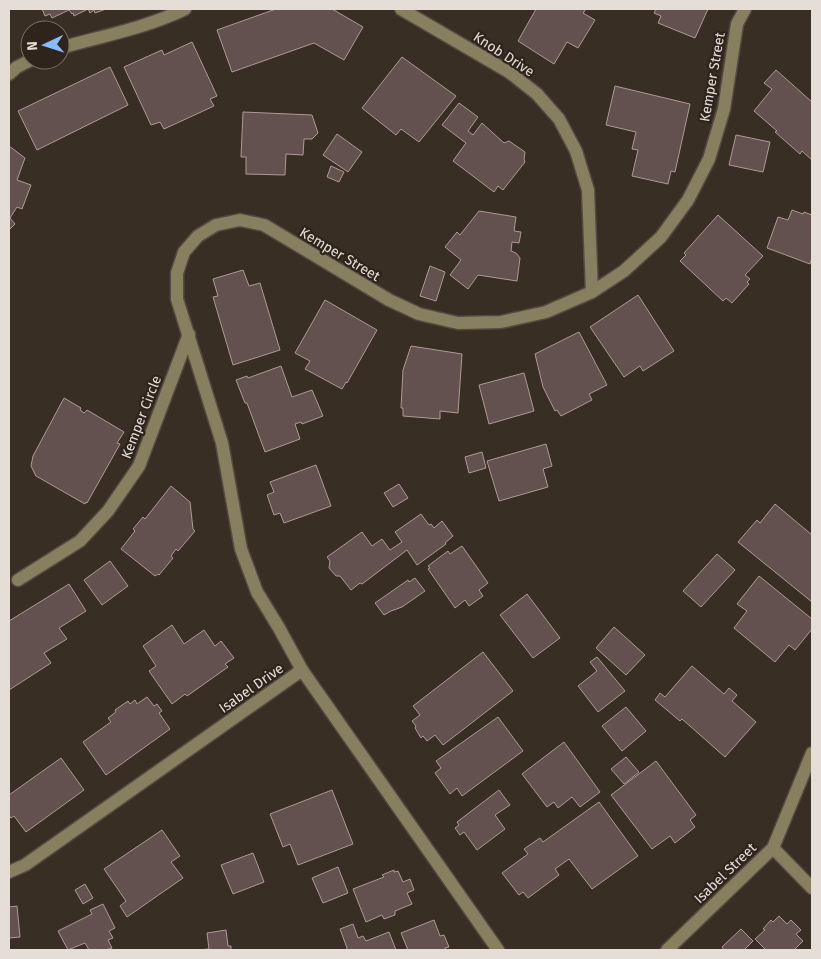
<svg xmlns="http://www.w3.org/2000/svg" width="821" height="959" font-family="'Fira Sans',sans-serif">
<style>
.building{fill:#63514f;stroke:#ae9a97}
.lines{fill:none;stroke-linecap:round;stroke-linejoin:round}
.minor-casing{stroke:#554a41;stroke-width:15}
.minor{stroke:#877f5f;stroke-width:12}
.labels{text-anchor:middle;stroke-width:4.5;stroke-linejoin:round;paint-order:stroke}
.street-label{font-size:14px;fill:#e5ded7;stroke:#2f241b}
</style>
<rect width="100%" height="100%" fill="#392e24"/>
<g class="building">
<path d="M42,9H106L95,13L94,10L90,13L88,9L74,16L73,13L72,14L69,10L52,18L50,14L45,16Z"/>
<path d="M276,9H332L363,27L344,60L314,43L232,72L217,30Z"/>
<path d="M536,9H586L583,13L595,20L578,48L567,42L554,64L518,41Z"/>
<path d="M656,9H708L695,38L658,23L661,16L654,13Z"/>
<path d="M192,42L217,96L210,99L214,106L164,129L160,122L151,125L124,67L162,50L164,55Z"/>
<path d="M402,57L456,96L419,142L401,129L396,135L362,108Z"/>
<path d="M110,67L128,105L37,150L18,111Z"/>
<path d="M776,70L812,102V160L802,151L800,154L775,132L777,131L754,111L772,89L764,83Z"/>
<path d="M615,86L690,104L675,172L671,171L668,184L632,176L638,150L632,149L636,132L606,125Z"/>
<path d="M459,103L478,117L468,131L473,135L482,123L504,143L509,141L525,152L524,159L525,162L503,190L498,186L494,192L453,161L466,143L442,125Z"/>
<path d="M243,112L312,115L318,133L312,139H304L303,155L286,154L285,175L246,174V157H241Z"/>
<path d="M337,134L362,152L348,172L323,155Z"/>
<path d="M736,135L770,142L763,172L729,165Z"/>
<path d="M9,146L25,158L17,180L31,185L22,209L17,207L10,218L15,224L9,230Z"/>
<path d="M331,166L344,172L339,182L327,177Z"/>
<path d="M792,210L803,214L804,212L812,215V258L810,264L767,248L778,217L788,220Z"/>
<path d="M479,211L516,217L514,231L521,232L519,243L512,242L511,251L516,253L520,258L517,281L478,275L468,289L450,275L461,260L445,247L457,232L460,235Z"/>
<path d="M718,215L763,256L745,275L750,279L747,282L749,284L732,303L726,298L723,301L680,261L686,255L684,253Z"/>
<path d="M430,266L445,272L436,301L420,296Z"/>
<path d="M243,270L249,286L260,283L280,350L233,365L213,297L218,296L213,279Z"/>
<path d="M638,295L674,351L643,371L640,366L624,377L590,327Z"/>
<path d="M325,300L377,330L347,383L346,382L342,389L305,369L310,361L295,353Z"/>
<path d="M579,332L607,385L589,394L592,400L561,416L557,410L555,411L543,387L535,354Z"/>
<path d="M411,346L462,354L458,413L440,411V419L403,416V408H401L403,370Z"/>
<path d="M281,366L292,397L312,390L323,416L302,424L301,422L295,424L300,439L265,452L247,403H245L236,380L247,376L248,378Z"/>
<path d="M524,373L534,411L489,424L479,385Z"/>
<path d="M64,398L81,408L80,410L84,413L87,410L124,432L117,443L120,444L87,503L86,502L85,504L36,476L31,466L33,456Z"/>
<path d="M546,444L552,466L543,469L548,487L499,501L487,461Z"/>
<path d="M482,452L486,468L469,473L465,457Z"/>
<path d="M316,465L331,506L284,523L280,513L274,515L267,495L274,492L270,482Z"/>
<path d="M399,484L408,498L393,507L384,493Z"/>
<path d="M171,486L190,502L193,529L195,531L178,551L176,549L171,556L173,558L159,575L158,574L155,576L121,549L135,531L133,529L143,517L145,519Z"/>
<path d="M775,504L812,535V602L738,542L757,520L760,523Z"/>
<path d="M421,514L429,525L431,524L434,528L442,521L453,536L445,543L446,544L417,565L407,550L362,584L360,583L351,590L340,576H336L329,568L330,561L327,557L362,532L372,546L382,539L390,550L402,542L395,532Z"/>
<path d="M462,546L488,583L479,590L483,596L469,606L465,600L455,608L428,569L430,568L428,566L448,551L450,554Z"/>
<path d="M717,554L735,570L701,607L683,591Z"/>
<path d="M110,561L128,586L102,605L84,580Z"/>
<path d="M759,576L812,619V629L795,650L789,645L775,662L734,628L747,611L737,604Z"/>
<path d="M415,578L425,591L402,607L391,611L384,615L375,603L408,580L409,582Z"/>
<path d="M69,584L86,611L59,628L67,639L44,653L51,663L9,690V621Z"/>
<path d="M527,594L560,638L533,658L500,615Z"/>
<path d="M172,625L184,644L204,630L215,646L221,641L234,658L225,664L228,667L187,696L185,694L172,704L149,671L156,666L143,646Z"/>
<path d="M614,627L645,655L626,675L596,648Z"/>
<path d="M483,652L513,691L443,745L435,735L427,741L423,736L421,738L415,728L416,726L412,721L420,715L413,706Z"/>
<path d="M597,657L625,691L598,712L578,686L597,671L590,662Z"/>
<path d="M692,666L724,694L729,688L737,695L732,701L756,722L725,757L682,719L680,721L655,700L660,693L665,697Z"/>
<path d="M147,697L154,706L157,704L162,711L159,713L170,729L106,775L83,742L111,722L108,718L116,712L115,710L128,701L130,704L135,700L137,704Z"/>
<path d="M626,707L646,731L622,751L602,726Z"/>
<path d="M498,717L523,751L462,796L457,788L450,794L435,773L441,768L436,761Z"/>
<path d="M564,742L600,792L580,807L572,797L558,808L554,802L547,807L522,774Z"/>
<path d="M626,757L639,772L624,784L611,769Z"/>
<path d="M61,758L84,790L26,832L14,816L11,818L9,815V795Z"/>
<path d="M656,761L696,815L690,820L695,827L675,843L670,836L652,849L611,795Z"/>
<path d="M332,790L353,844L298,865L290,844L283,847L270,814Z"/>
<path d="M499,790L510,805L495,815L505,829L477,850L464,832L460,835L455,828L459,825L457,822Z"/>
<path d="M599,802L638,856L592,889L569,859L555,869L559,875L528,898L523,892L519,895L502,873L528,854L524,849L540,838L543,842Z"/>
<path d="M162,830L180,856L171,862L183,878L127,917L120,906L126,901L104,869Z"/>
<path d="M253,853L264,882L233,894L221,865Z"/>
<path d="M338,867L348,893L323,903L312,878Z"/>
<path d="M394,870V872L398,871L403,882L410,879L414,890L407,893L412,904L395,911V915L384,919L382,915L366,922L353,889L384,877L382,875Z"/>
<path d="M85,884L93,898L83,904L75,890Z"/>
<path d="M103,904L115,928L109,931L113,938L108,940L112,948L105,950H89L85,943L68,950L58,931L92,914L90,910Z"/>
<path d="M17,906L20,937L9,938V907Z"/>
<path d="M779,916L787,924L791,920L801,930L796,934L803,941L794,950H766L755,939L765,930L763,929L771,920L773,922Z"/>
<path d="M434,920L440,936L444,935L449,947L445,948L446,950H408L401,933Z"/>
<path d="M353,924L358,938L363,936L366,941L389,932L396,950H346L347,948L340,929Z"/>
<path d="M741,929L753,941L744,950H724L722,947Z"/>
<path d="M226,930L228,946H231V950H198L209,949L207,933Z"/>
</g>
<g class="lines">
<defs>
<g id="minor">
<path d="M401,9L509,72L537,94L559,119L576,151L588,190L592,292"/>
<path d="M60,48C102,36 146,28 185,9"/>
<path d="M9,74L17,67L31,60"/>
<path d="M18,580L80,541L108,511L139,466L189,334"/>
<path d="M302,670L279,628L257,592L241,549L222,443L177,299V273L184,252L198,236L216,225L240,220L264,225L389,300L419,314L458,323L501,322L546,312L592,292L624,271L661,237L688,200L709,159L724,109L737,24L745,9"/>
<path d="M773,848L812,888"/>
<path d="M9,872L25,865L302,670L498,950"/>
<path d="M667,950L773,848L812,753"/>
</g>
</defs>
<use href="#minor" class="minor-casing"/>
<use href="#minor" class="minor"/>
</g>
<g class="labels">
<g class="street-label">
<text transform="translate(504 54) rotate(33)" y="5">Knob Drive</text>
<text transform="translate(712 77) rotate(-80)" y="5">Kemper Street</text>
<text transform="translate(340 254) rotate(31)" y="5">Kemper Street</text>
<text transform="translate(141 417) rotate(-69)" y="5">Kemper Circle</text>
<text transform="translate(251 688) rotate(-35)" y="5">Isabel Drive</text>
<text transform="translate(725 873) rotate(-44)" y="5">Isabel Street</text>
</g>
</g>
<rect width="821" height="959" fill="none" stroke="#e5ded7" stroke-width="20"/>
<g transform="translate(45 45) rotate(266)"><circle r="24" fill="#2f241b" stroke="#786e66"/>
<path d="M0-4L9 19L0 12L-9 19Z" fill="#87bbfc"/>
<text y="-8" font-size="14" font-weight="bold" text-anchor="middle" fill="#e5ded7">N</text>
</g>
</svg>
